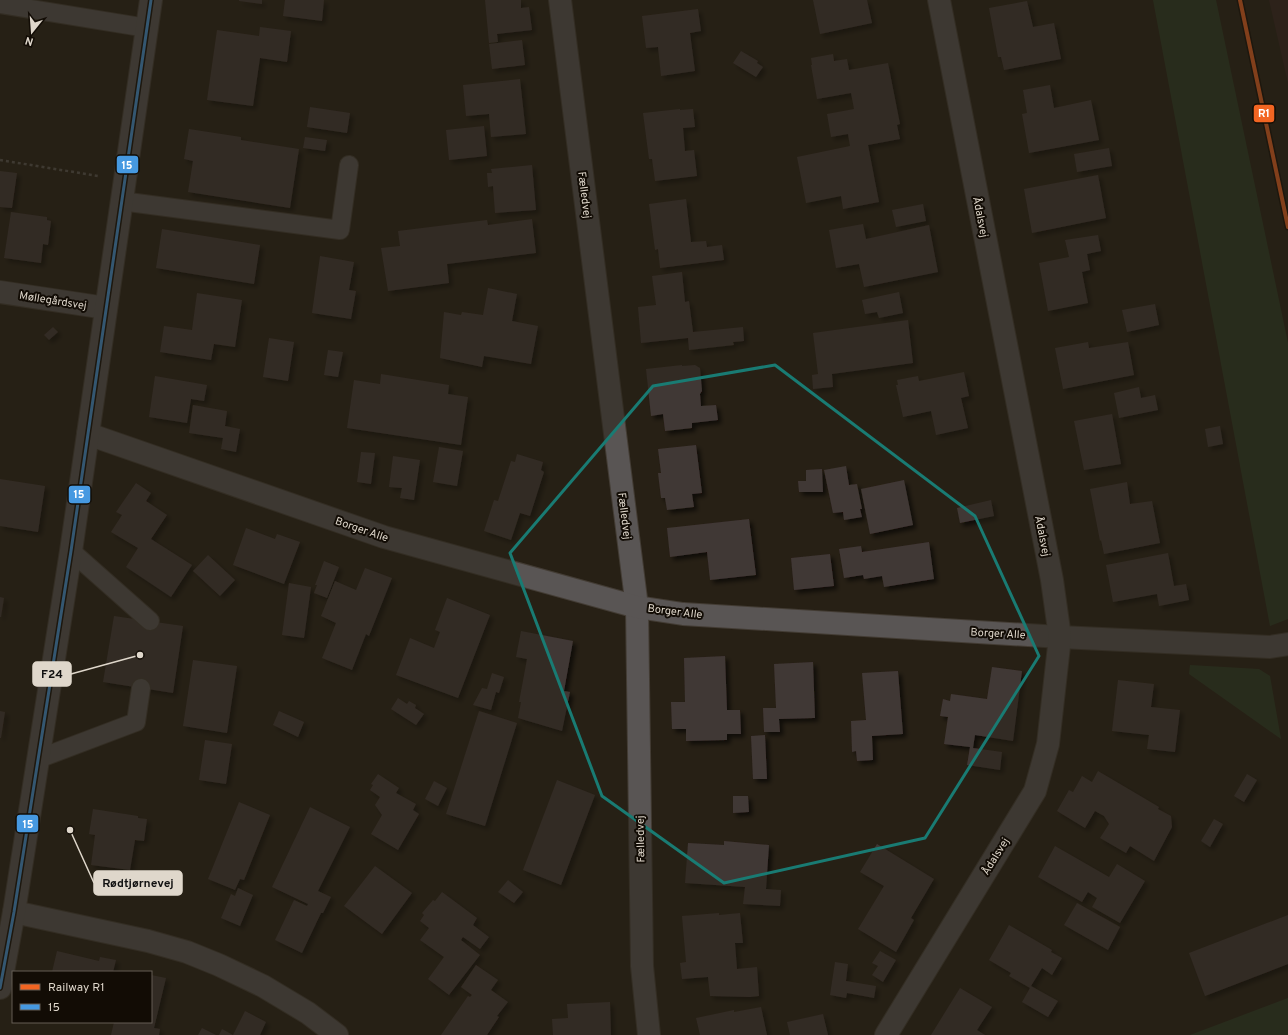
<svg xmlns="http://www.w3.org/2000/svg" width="1288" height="1035" font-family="Overpass,sans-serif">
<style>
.industrial{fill:#372421}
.green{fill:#2b3b25}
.building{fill:#413735;filter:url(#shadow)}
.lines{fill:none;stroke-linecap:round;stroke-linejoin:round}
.service-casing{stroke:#433c34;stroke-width:20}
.minor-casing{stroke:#433c34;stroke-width:24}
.tertiary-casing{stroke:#433c34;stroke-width:24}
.path{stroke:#5b5752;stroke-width:2.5;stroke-dasharray:3 3;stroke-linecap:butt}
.service{stroke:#595554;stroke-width:18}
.minor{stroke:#595554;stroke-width:22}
.tertiary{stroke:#595554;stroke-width:22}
.bus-1-casing{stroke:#120c05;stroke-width:6}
.bus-1{stroke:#4699e1;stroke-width:3}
.rail-1-casing{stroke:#120c05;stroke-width:7}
.rail-1{stroke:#f26522;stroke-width:4}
.marked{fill:none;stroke:#197b73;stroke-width:3;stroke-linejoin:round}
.labels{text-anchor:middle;stroke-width:4;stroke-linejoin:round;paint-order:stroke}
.street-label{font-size:11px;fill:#dfd7cb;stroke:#120c05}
.leader{fill:none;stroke:#dfd7cb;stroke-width:1.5}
.callout-dot{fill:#dfd7cb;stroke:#120c05;stroke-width:1.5}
.callout{fill:#dfd7cb;stroke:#dfd7cb;stroke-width:1.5}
.callout-label{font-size:12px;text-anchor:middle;font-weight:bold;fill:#111}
.line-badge{stroke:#120c05;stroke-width:1.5}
.badge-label{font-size:11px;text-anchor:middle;font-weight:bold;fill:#fff}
</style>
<defs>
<filter id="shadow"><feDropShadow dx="3.5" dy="3.5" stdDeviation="2" flood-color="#0009"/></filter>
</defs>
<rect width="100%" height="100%" fill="#272015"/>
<path class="industrial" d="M1269,0H1288V83Z"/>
<g class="green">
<path d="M1153,0H1216L1288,343V619L1270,626Z"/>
<path d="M1190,665L1259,669L1270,676L1281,739L1189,674Z"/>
<path d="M1288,998V1035H1190Z"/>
</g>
<g class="building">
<path d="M239,0H262V4L239,1Z"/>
<path d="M285,0H324L322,21L283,16Z"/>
<path d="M485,0H521V8L529,7L532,30L497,34L498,42L489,43Z"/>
<path d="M813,0H867L872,23L820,34Z"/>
<path d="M1027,1L1033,27L1054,23L1061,59L1004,70L1001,57H998L989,8Z"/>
<path d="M698,9L701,31L690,33L695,71L661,76L658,47L646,48L642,16Z"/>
<path d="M260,27L291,31L287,62L260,58L253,106L207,100L217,30L259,36Z"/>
<path d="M522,40L525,65L492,69L489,44Z"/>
<path d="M741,51L758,61L757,63L763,67L756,77L733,63Z"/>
<path d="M833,54L834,61L847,59L849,70L888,63L900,124L897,125L900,139L868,145L879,202L843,209L841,196L806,203L797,157L850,146L848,134L831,137L827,114L854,109L851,93L817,99L811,65H812L811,58Z"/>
<path d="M520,79L526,134L491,137L489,114L466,116L463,85Z"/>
<path d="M1050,85L1054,108L1091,100L1099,140L1029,153L1022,114L1027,113L1023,90Z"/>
<path d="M310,107L350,113L347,133L307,127Z"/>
<path d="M680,109V110L693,109L695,127L683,128L685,151L694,150L697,176L655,181L652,159H649L643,113Z"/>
<path d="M484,126L487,156L449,160L446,130Z"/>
<path d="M189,129L241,137V140L299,149L290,208L188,192L193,161L184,159Z"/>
<path d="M305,137L327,140L325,151L303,148Z"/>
<path d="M1109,148L1112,166L1077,172L1074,154Z"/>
<path d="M532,165L536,210L495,213L493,186L488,187L487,173H492L491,169Z"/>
<path d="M0,171L17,173L12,208L0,207Z"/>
<path d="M1098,175L1106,218L1032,233L1024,189Z"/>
<path d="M686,199L691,242L706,241L707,247L722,245L724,260L660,268L658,249L655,250L649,204Z"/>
<path d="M923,204L926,221L896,227L892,210Z"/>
<path d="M11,212L47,217V220L51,221L48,245L43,244L41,263L4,258Z"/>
<path d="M532,219L536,253L447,264L449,283L388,291L381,248L400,246L398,231L487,220L488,225Z"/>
<path d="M863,224L866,239L929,225L938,272L864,287L859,264L836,268L829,230Z"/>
<path d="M162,229L260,245L254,284L156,268Z"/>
<path d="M1098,235L1101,251L1087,254L1090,270L1082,272L1088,303L1048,311L1039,263L1069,257L1065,240Z"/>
<path d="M320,256L354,262L349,290L356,291L351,319L312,313Z"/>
<path d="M682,272L685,302L689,301L693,332L743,327L744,341L733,342L734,345L689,350L688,338L641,343L638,307L656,305L652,276Z"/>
<path d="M488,288L517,294L512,321L538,326L531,364L484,356L482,367L440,358L444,312L461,315L462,312L483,315Z"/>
<path d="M899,292L903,313L879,318L877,312L865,314L862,300Z"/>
<path d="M197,293L242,300L235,347L214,344L211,360L160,352L164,326L192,330Z"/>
<path d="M1155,304L1159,325L1127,332L1122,310Z"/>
<path d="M908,320L913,363L832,374L833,387L813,389L812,375L818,374L813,333Z"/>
<path d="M53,327L58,332L49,340L44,335Z"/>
<path d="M269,338L294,342L288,381L263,377Z"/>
<path d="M1088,342L1089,348L1128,342L1134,375L1063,389L1055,348Z"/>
<path d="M328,350L343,352L338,377L324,375Z"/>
<path d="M682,365V366L695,365L700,368L702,391L700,394L701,406L716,405L718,420L692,423V428L665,431L663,414L651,416L646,369Z"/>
<path d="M964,372L969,396L961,398L968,428L936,435L931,411L903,417L896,385H898L897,380L918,376L919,381Z"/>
<path d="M381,374L449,385L448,394L468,397L461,445L347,428L354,380L380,384Z"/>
<path d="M155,376L207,385L204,401L191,399L187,423L149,417Z"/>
<path d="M1139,387L1141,398L1155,395L1158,410L1119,418L1114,393Z"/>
<path d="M193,405L227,411L225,426L240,429L236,452L221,449L223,438L189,433Z"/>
<path d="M1112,414L1121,464L1084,470L1074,421Z"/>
<path d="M1220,426L1223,444L1208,447L1205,429Z"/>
<path d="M696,445L702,493L692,494L694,507L667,510L665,498H661L658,473H661L658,449Z"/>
<path d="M439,447L463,451L457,486L433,482Z"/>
<path d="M361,452L375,453L371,484L357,482Z"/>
<path d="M517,454L543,462L541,470L544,472L530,516L520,513L511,540L484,531L494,500L498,501L511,461L515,462Z"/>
<path d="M393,456L420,460L414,500L400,498L402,488L389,487Z"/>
<path d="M846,466L849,485L857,484L862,509H860L862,517L844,520L843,512L833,513L824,470Z"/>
<path d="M822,469L823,492H799L798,481H806V470Z"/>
<path d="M0,479L45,486L38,532L0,526Z"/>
<path d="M904,480L913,525L870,534L861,489Z"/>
<path d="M1127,482L1130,504L1152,501L1160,543L1104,554L1101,540L1100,541L1090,489Z"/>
<path d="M136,483L151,493L146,501L167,515L151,539L192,565L171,597L126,567L138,548L111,532L122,515L116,512Z"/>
<path d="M991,500L994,516L960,523L957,508Z"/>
<path d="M749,519L756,575L710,580L707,552L670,557L667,528Z"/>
<path d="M246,528L275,539L277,534L300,542L284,584L233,565Z"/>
<path d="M929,542L934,579L884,587L882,576L864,579L863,575L844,578L839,549L861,546L862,552Z"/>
<path d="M1168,553L1174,586L1186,584L1189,600L1159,606L1157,594L1113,602L1106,565Z"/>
<path d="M830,554L834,586L794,590L791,558Z"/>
<path d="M208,555L235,580L220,596L193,571Z"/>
<path d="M324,561L339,567L327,598L314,593L317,585H315Z"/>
<path d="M365,568L392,578L369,636L366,634L352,670L322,658L336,623L321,616L335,581L356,590Z"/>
<path d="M289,583L311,587L304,638L282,635Z"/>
<path d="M0,597L4,598L1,617H0Z"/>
<path d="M447,598L490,615L458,698L396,675L410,638L434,648L440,632L435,630Z"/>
<path d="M114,616L183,626L173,693L103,682Z"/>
<path d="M521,631L573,641L564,691L570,692L562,731L518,718L521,702H519L527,659L516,657Z"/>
<path d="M725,656L727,710H740L741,734H727V740L686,741V729H672L671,702H685L684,658Z"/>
<path d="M193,660L237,666L227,733L183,726Z"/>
<path d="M813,662L815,718L779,719L780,732H764L763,708H776L774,664Z"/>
<path d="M992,667L1022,671L1013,741L975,735L973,748L1002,752L1000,770L967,765L970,747L944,744L948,717L940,716L943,699L950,701L951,694L987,699Z"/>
<path d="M898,671L903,734L872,736L873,760L857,761L856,751L852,752L851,721L866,720L862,673Z"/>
<path d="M492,673L504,677L499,693L496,692L491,710L473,705L482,688L487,689Z"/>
<path d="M1118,680L1154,684L1151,707L1180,710L1175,752L1147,749L1149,735L1112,731Z"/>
<path d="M398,698L407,704L409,701L416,705L415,708L424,714L416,725L391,709Z"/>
<path d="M0,711L5,712L1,738H0Z"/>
<path d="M279,711L304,722L298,737L273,725Z"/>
<path d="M479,711L517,723L485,826L446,814Z"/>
<path d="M765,735L767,779H753L751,736Z"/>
<path d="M205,740L232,744L226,784L199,780Z"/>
<path d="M1098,771L1159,807L1158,809L1171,816L1172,827L1154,861L1130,846L1126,853L1100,838L1109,824L1104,816L1095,811L1085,828L1057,811L1069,790L1073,792L1082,776L1092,782Z"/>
<path d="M378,774L399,788L396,793L416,804L413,810L419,814L398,850L371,834L382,815L375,805L380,797L370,790L373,785L371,784Z"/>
<path d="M1247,774L1257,780L1244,802L1234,796Z"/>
<path d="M557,780L595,795L561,885L523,870Z"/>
<path d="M434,781L447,788L438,806L425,799Z"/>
<path d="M733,796H748L749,812L733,813Z"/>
<path d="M239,802L270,815L244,880L240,879L235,890L208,879Z"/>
<path d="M310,807L350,827L318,891L331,897L323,913H321L302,953L275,940L294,900L307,906L308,904L272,887Z"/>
<path d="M93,809L138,816V818L147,819L144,841L135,840L130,870L91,865L95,835L89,834Z"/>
<path d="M1214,819L1223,824L1210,847L1201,841Z"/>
<path d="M724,841L769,845L766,889L781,890L780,906L743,904L745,887L685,883L688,843L724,845Z"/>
<path d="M877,844L934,879L911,918L914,920L896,952L858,929L884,886L860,872Z"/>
<path d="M1055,846L1109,877L1117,864L1145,881L1120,923L1092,907L1097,898L1088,892L1082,902L1038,877Z"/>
<path d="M375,866L412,893L382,934L344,906Z"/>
<path d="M508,880L523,892L514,903L498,892Z"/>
<path d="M238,888L253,895L240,926L221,918L231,894L235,896Z"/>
<path d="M442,892L477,918L473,925L489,937L480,949L463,937L461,940L480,955L449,995L428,979L444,957L420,940L429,928L420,921L424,915L422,913L433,900L435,901Z"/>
<path d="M1077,903L1120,927L1108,950L1064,925Z"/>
<path d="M719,913V915L740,913L743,943H735L737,969L757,967L759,996L750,997L710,996L708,977L682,979L680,963L686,962L682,916Z"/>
<path d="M1288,915V964L1205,996L1189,953Z"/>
<path d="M1009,925L1052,950L1051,952L1062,958L1052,975L1042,968L1031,986L1058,1001L1048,1017L1022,1002L1030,988L1009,976L1011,973L989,960Z"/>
<path d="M57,951L99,961L100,957L116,960L113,972H52Z"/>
<path d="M880,951L896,960L883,982L872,975L878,966L872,963Z"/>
<path d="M835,962L848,964L846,981L876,986L874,998L847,993L846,998L830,995Z"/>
<path d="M476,965L498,980L491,990L508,1002L497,1016L499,1017L487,1035H441L468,996L470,997L472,995L461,987Z"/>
<path d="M151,975L166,978L154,1028L160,1029L159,1035H111L114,1022H151Z"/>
<path d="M960,988L992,1007L977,1030L985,1035H931Z"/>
<path d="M610,1002L611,1035H553L552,1019L568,1018L567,1004Z"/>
<path d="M761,1007L767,1035H700L696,1018L734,1010V1012Z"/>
<path d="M245,1011L266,1022L260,1035H219L222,1029L233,1035Z"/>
<path d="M823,1014L828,1035H790L787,1022Z"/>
<path d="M202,1028L216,1035H198Z"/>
</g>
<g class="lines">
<defs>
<g id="service">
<path d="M0,4L147,28"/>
<path d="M121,201L340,230L349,165"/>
<path d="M71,551L150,621"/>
<path d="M38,759L136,722L141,688"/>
</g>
<g id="minor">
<path d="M560,0L637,607L642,966L649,1035"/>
<path d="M0,292L106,308"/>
<path d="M88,434L384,537L637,607L683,614L1060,637L1270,647L1288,644"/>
<path d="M14,912L148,941L187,952L219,965L263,986L308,1013L337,1035"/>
<path d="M886,1035L1035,791L1048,744L1060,637L1052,580L939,0"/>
</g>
<path id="tertiary" d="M0,988L14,912L71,551L151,0"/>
</defs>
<use href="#service" class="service-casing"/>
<use href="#minor" class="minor-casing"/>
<use href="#tertiary" class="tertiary-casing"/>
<path class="path" d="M0,160L98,176"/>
<use href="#service" class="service"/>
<use href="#minor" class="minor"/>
<use href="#tertiary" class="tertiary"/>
<defs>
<path id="bus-1" d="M0,988L14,912L71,551L151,0"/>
</defs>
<use href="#bus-1" class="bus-1-casing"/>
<use href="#bus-1" class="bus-1"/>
<defs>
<path id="rail-1" d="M1240,0L1288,227"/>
</defs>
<use href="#rail-1" class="rail-1-casing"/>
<use href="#rail-1" class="rail-1"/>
</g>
<path d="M0 0H1288V1035H0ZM775,365L975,516L1039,656L925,838L724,883L602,796L510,553L653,386Z" fill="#272015" fill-opacity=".55" fill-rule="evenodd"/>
<path class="marked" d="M775,365L975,516L1039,656L925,838L724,883L602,796L510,553L653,386Z"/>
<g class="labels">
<g class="street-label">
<text transform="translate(585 195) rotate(83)" y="4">Fælledvej</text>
<text transform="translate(981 217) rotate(79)" y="4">Ådalsvej</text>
<text transform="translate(53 300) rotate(9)" y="4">Møllegårdsvej</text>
<text transform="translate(625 516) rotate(83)" y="4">Fælledvej</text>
<text transform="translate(362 529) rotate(19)" y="4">Borger Alle</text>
<text transform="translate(1043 536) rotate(79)" y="4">Ådalsvej</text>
<text transform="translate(675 611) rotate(7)" y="4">Borger Alle</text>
<text transform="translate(998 633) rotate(3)" y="4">Borger Alle</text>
<text transform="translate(640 839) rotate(-91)" y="4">Fælledvej</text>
<text transform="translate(995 856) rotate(-58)" y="4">Ådalsvej</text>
</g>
</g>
<path class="leader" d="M140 655L71 674M70 830L94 883"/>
<g class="callout-dot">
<circle cx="140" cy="655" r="4"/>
<circle cx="70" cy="830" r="4"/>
</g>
<g class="callout">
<rect x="33" y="662" width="38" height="24" rx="4"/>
<rect x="94" y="871" width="88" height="24" rx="4"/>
</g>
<g class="callout-label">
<text x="52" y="678">F24</text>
<text x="138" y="887">Rødtjørnevej</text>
</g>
<g class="line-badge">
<rect x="1253" y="104" width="22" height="19" rx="4" fill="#f26522"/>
<rect x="116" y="155" width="23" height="19" rx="4" fill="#4699e1"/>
<rect x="68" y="485" width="23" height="19" rx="4" fill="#4699e1"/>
<rect x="16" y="814" width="23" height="19" rx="4" fill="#4699e1"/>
</g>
<g class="badge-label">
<text x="1264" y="117">R1</text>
<text x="127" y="169">15</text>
<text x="79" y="498">15</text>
<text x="28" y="828">15</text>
</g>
<rect x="12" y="971" width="140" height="52" fill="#120c05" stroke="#645d54"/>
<rect x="20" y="984" width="20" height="6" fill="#f26522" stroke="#645d54"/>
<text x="48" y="991" font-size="12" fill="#dfd7cb">Railway R1</text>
<rect x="20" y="1004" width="20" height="6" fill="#4699e1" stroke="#645d54"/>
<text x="48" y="1011" font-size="12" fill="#dfd7cb">15</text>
<g transform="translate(32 32) rotate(197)" stroke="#120c05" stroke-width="3" paint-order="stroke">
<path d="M0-3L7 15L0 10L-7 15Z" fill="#dfd7cb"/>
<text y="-6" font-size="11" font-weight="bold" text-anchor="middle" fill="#dfd7cb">N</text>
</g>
</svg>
